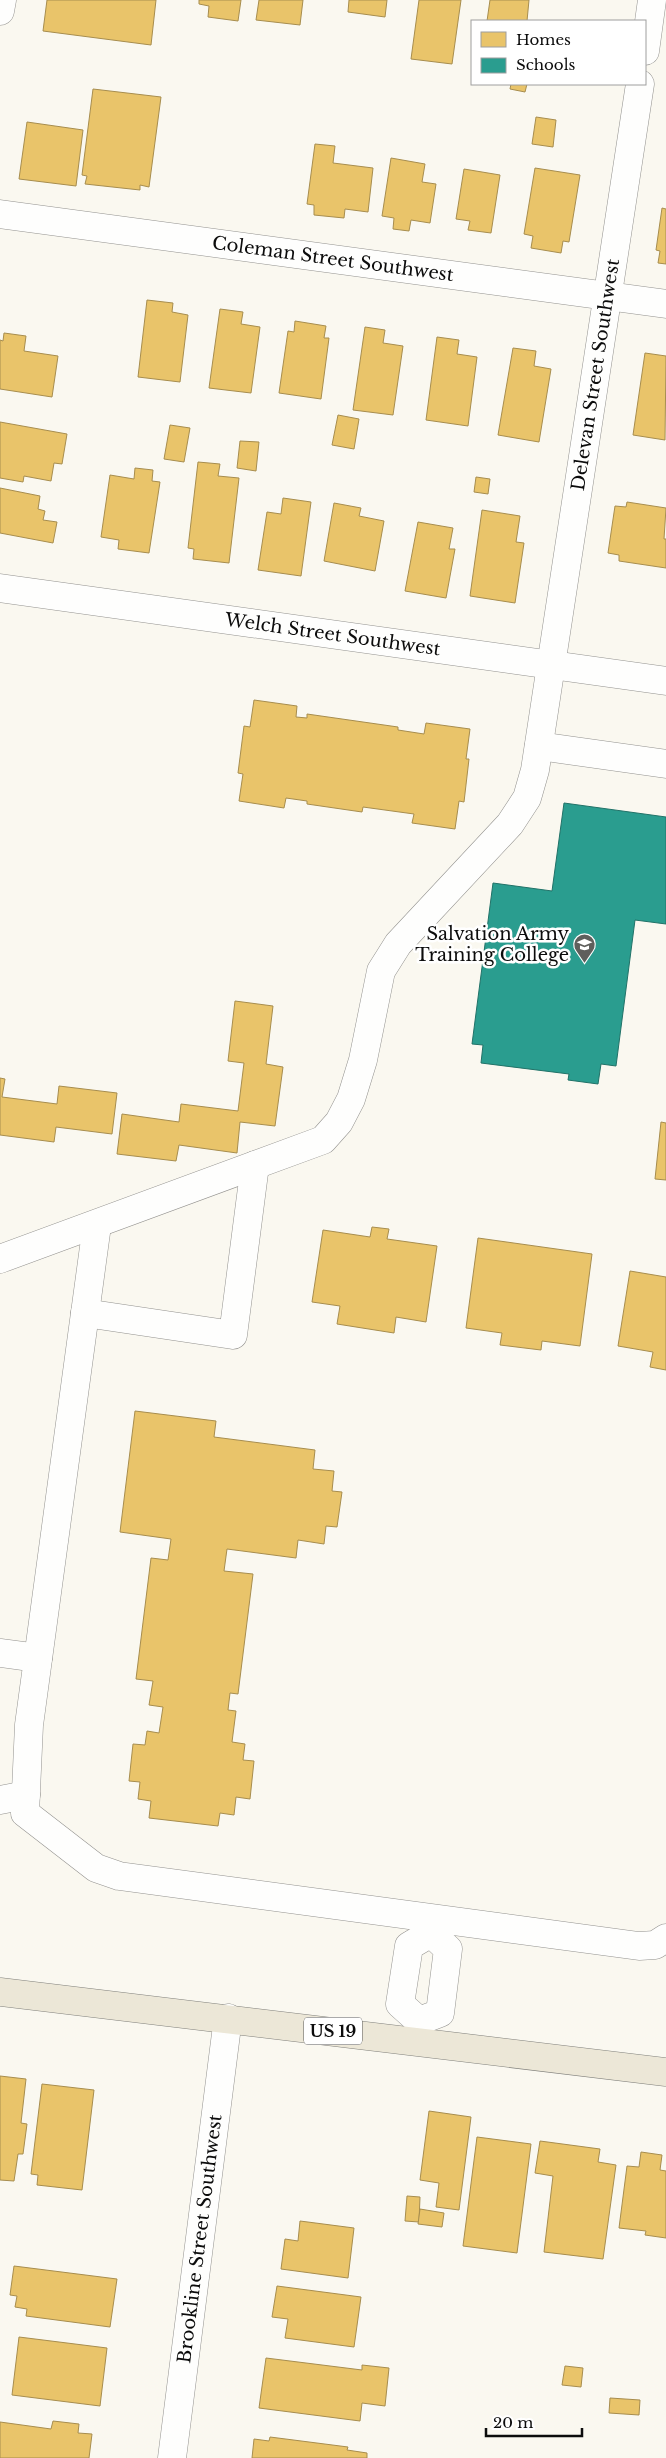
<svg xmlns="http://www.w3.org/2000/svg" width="666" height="2458" font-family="'Libre Baskerville',serif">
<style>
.homes{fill:#e9c46a;stroke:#a78d4e}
.schools{fill:#2a9d8f;stroke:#217268}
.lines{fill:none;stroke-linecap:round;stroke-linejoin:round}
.minor-casing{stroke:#93928f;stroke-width:29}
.major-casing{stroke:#80807c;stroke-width:29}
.minor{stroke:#fefefd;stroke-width:28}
.major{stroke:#ece7d7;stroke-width:28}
.labels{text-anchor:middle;stroke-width:5;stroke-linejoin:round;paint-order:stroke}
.shield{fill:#fff;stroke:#555;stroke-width:1}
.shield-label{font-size:16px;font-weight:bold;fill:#0c0c0c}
.street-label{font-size:18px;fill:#0c0c0c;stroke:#fff}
.poi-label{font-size:18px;fill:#0c0c0c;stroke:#fff;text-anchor:end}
</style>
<rect width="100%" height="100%" fill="#faf8f0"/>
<g class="homes">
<path d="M47,0H156L151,45L43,31Z"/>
<path d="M199,0H241L238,21L208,17L209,6L199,4Z"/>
<path d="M259,0H303L300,25L256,20Z"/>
<path d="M349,0H387L385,17L348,12Z"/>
<path d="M419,0H461L452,64L411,59Z"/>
<path d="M490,0H529L527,21H487Z"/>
<path d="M511,84H527L525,92L510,89Z"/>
<path d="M93,89L161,97L149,187L140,185V190L85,184L87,176L82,175Z"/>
<path d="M536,117L556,120L553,147L532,144Z"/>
<path d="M27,122L83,130L76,186L19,179Z"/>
<path d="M315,144L335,146L333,163L373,168L368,212L345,209L344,218L314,215V205L307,204Z"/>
<path d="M391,158L425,164L422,182L436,184L430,223L411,220L409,231L393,229L394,218L382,216Z"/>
<path d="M535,168L580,175L569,242L563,241L561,253L531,248L533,236L524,234Z"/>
<path d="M464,169L500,175L491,233L468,230L470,221L456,219Z"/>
<path d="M662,208L666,209V264L658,263L660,251L656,250Z"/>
<path d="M147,300L173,303L172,312L188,315L180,382L138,377Z"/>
<path d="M220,309L243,312L241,324L260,327L251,393L209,388Z"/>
<path d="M295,321L326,326L324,338H329L321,399L279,393L288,331L294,332Z"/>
<path d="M365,327L385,330L383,343L403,346L393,415L353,410Z"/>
<path d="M4,333L26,336L24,351L58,356L52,397L0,389V340L3,341Z"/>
<path d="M437,337L459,340L457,354L477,357L468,426L426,420Z"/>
<path d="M513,348L536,351L534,366L551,369L539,442L498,435Z"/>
<path d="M645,353L666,356L665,440L633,435Z"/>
<path d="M338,415L359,419L354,449L332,445Z"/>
<path d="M0,422L67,434L62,464L54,463L51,481L24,476L23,482L0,478Z"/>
<path d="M170,425L190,428L184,462L164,459Z"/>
<path d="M240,441L259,442L256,471L237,468Z"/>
<path d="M198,462L220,464L218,476L239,478L229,563L193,559L194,549L188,548Z"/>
<path d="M135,468L153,470L152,481L160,482L149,553L118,549L119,540L101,537L110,475L134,479Z"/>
<path d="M476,477L490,479L488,494L474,492Z"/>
<path d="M0,488L40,496L38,509L45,511L43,520L57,522L53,543L0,533Z"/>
<path d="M283,498L311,502L301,576L258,570L267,512L281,514Z"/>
<path d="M627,502L666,508L664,539H666V568L619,561V555L608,553L615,506L626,507Z"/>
<path d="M334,503L361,508L359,516L384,521L375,571L324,561Z"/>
<path d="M482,510L520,516L516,542L524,543L515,603L470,596Z"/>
<path d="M418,522L453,528L449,549H455L446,598L405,591Z"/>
<path d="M254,700L297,706L296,717L307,718V714L398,727V730L424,734L426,723L470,729L466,759H469L464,802L459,801L455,829L412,823L414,814L363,807L362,812L307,804V801L286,798L284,808L239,801L243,774L238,773L244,726L250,727Z"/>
<path d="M235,1001L273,1006L266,1064L283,1067L275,1126L240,1122L237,1153L179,1145L176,1161L117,1154L122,1114L179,1122L181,1104L238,1111L244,1063L228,1061Z"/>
<path d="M0,1078L5,1079L2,1097L57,1104L59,1086L117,1093L112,1134L56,1127L54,1142L0,1135Z"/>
<path d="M661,1122L666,1123V1180L655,1179Z"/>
<path d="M372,1227L389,1229L387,1239L437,1246L426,1322L396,1317L394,1333L337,1324L340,1306L312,1302L323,1230L370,1237Z"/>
<path d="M478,1238L592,1254L580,1346L542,1341L541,1350L500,1345L502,1333L466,1328Z"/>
<path d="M630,1271L666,1277V1370L650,1367L653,1352L618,1346Z"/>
<path d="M135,1411L216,1421L214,1437L315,1450L313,1469L334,1471L332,1491L342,1492L337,1527L326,1526L324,1544L298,1540L296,1558L227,1549L224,1571L253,1574L238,1694L230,1693L228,1710L236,1711L232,1742L245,1744L243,1760L254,1761L250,1799L236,1797L234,1815L220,1813L218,1826L149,1818L151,1801L138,1799L140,1782L129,1781L133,1744L145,1745L147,1731L159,1733L163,1707L149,1705L153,1681L136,1679L151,1558L168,1560L171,1539L120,1532Z"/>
<path d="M0,2076L26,2079L21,2123L27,2124L23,2154H18L14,2181L0,2180Z"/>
<path d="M42,2084L94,2090L82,2190L37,2185L38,2175L31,2174Z"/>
<path d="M429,2111L471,2117L459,2210L436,2207L439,2183L420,2180Z"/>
<path d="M477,2137L531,2144L517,2253L463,2246Z"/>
<path d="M540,2141L600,2149L598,2162L616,2165L603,2259L544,2252L553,2176L535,2173Z"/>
<path d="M641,2152L662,2155L660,2170L666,2171V2238L645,2235L646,2231L619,2228L627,2166L639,2167Z"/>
<path d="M407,2196L420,2197L419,2222L405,2221Z"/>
<path d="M420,2209L444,2213L442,2227L418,2224Z"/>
<path d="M300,2221L354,2228L348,2278L281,2269L285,2239L298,2241Z"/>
<path d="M14,2266L117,2279L110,2327L26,2316L27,2309L15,2307L17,2296L10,2295Z"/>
<path d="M277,2286L361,2297L354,2347L285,2338L288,2319L272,2317Z"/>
<path d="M19,2337L107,2348L100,2406L12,2395Z"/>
<path d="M266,2358L362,2370V2365L389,2368L385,2406L362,2403L360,2421L259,2408Z"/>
<path d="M565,2366L583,2368L581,2387L562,2385Z"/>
<path d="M610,2398L640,2400L639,2415L609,2413Z"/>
<path d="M53,2421L79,2424L78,2433L92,2434L89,2458H0V2422L51,2429Z"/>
<path d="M270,2437L348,2447L347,2450L367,2453V2458H252L254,2439L269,2441Z"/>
</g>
<path class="schools" d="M564,803L666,817V924L635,920L616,1066L601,1064L598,1084L568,1080L569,1074L481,1063L483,1045L472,1044L493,883L552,891Z"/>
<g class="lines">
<defs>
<g id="minor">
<path d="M0,11L2,0"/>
<path d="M645,51L652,0"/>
<path id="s1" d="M0,214L666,304"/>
<path id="s2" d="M0,588L666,681"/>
<path d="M539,746L666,764"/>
<path d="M97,1225L29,1725L25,1813L96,1868L119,1876L639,1946L655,1945L666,1938"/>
<path id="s3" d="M0,1259L323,1140L339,1122L351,1099L363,1060L381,971L398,944L510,824L527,798L535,770L640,84"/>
<path d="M85,1313L233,1335L255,1165"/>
<path d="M0,1653L38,1658"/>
<path d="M0,1800L26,1795"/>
<path d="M419,2021L440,2013L448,1949L431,1933"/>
<path d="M419,2021L400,2004L409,1946L431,1933"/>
<path id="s4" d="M172,2458L228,2018"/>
</g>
<path id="major" d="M0,1992L666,2072"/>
</defs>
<use href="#minor" class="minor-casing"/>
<use href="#major" class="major-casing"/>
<use href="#minor" class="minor"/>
<use href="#major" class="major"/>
</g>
<defs>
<symbol id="university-pin" viewBox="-11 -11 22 30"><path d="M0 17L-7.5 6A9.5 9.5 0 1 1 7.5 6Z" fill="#5f5f5c" stroke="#fff"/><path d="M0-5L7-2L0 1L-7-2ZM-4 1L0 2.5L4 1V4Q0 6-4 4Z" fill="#fff"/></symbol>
</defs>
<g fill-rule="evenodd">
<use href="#university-pin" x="572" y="932" width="25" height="34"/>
</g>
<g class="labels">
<rect class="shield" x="304" y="2017.5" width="58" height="27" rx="4"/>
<g class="shield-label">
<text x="333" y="2037">US 19</text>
</g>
<g class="street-label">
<text dy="6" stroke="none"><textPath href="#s1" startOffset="336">Coleman Street Southwest</textPath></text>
<text dy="6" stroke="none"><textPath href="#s3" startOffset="1182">Delevan Street Southwest</textPath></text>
<text dy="6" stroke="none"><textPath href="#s2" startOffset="336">Welch Street Southwest</textPath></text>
<text dy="6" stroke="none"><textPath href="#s4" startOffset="221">Brookline Street Southwest</textPath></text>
</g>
<g class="poi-label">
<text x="569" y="940">Salvation Army<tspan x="569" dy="21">Training College</tspan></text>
</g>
</g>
<rect x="471" y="20" width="175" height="65" fill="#ffffff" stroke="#9e9e9e"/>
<rect x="481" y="32" width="25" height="15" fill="#e9c46a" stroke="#9e9e9e"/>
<text x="516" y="45" font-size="15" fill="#0c0c0c">Homes</text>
<rect x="481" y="58" width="25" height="15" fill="#2a9d8f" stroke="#9e9e9e"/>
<text x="516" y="70" font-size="15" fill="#0c0c0c">Schools</text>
<path d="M486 2428v8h96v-8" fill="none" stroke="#0c0c0c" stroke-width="2.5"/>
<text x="493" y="2428" font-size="15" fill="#0c0c0c" stroke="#ffffff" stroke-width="4" paint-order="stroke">20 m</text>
</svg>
